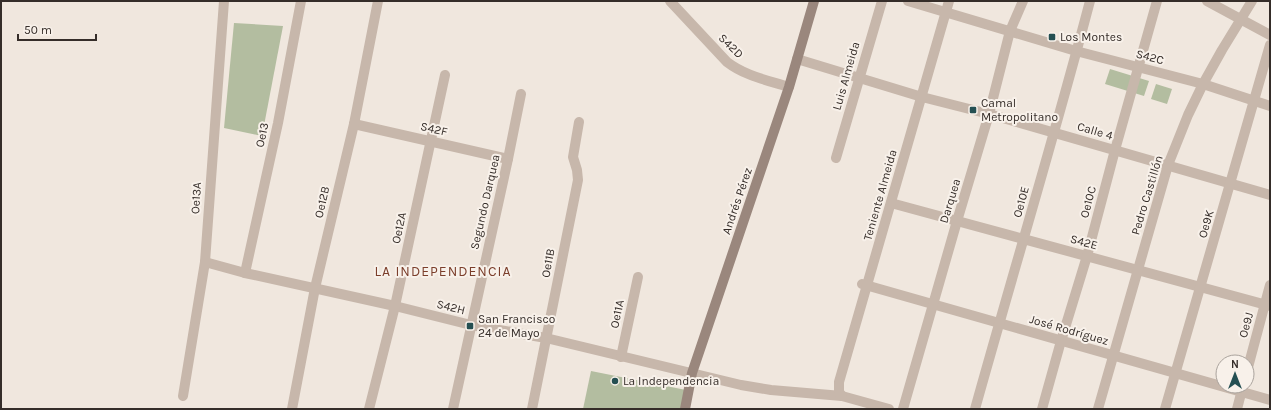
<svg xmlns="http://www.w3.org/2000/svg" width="1271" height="410" font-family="Karla,sans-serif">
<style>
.green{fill:#b3bda0}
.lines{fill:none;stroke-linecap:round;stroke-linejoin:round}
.street{stroke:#c7b7ab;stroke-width:10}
.secondary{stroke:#9a877d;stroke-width:10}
.poi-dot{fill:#244f52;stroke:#f8f1ea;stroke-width:1.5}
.labels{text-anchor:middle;stroke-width:4;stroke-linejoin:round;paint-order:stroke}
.poi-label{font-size:12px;fill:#352d29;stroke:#f8f1ea;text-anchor:start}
.street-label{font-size:12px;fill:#352d29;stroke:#f8f1ea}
.quarter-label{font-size:14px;letter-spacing:1px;fill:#7b3e2b;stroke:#f8f1ea}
</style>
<rect width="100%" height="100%" fill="#f0e7de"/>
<g class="green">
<path d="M234,23L283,26L262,136L224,128Z"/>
<path d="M1110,69L1149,81L1144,96L1105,84Z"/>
<path d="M1156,84L1172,89L1167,104L1151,99Z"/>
<path d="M591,371L691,391L687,409H583Z"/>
</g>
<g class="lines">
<g class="street">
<path d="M670,1L727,62C745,76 767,80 789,87"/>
<path d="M908,1L1076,51L1203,84L1270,106"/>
<path d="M1207,1L1270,35"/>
<path d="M797,59L922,97L989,114L1270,195"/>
<path d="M354,124L508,159"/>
<path d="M836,158L882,1"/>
<path d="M891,203L1270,306"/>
<path d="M205,262L245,273L395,306L471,325L546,338L741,385L771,390L842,396L889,409"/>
<path d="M245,273L278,123L301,1"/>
<path d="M862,284L1270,400"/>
<path d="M621,357L638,277"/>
<path d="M1247,371L1270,285"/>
<path d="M183,396L205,262L224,1"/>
<path d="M842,396L839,392V382L949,1"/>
<path d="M292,409L315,288L354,124L378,1"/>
<path d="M369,409L395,306L445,75"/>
<path d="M453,409L508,159L521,94"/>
<path d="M532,409L578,180L577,170L573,157L579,122"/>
<path d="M903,409L957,221L989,114L1010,31L1023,1"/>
<path d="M975,409C1013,273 1054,138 1090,1"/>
<path d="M1042,409L1061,341L1087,256L1115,150L1157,1"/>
<path d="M1098,409L1168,165L1188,115L1203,84L1222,50L1252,1"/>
<path d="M1165,409L1270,45"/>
<path d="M1237,409L1243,386"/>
</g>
<path class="secondary" d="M685,409L692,373L789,87L814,1"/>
</g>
<g class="poi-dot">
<rect x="1048" y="33" width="8" height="8" rx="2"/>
<rect x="969" y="106" width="8" height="8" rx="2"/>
<rect x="466" y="322" width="8" height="8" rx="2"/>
<circle cx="615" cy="381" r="4"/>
</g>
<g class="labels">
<g class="poi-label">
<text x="1060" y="41">Los Montes</text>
<text x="981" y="107">Camal<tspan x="981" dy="14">Metropolitano</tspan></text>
<text x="478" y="323">San Francisco<tspan x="478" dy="14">24 de Mayo</tspan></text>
<text x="623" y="385">La Independencia</text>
</g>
<g class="street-label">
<text transform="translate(731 46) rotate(44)" y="4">S42D</text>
<text transform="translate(1150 57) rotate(15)" y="4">S42C</text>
<text transform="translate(846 76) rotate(-74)" y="4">Luis Almeida</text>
<text transform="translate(434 129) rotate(13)" y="4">S42F</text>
<text transform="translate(1095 131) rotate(16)" y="4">Calle 4</text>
<text transform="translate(262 135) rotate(-78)" y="4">Oe13</text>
<text transform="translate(880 195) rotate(-74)" y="4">Teniente Almeida</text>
<text transform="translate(1147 195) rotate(-73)" y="4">Pedro Castillón</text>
<text transform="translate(196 198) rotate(-86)" y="4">Oe13A</text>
<text transform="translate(737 201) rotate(-71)" y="4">Andrés Pérez</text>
<text transform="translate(950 201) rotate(-73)" y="4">Darquea</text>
<text transform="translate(322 202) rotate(-77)" y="4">Oe12B</text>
<text transform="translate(485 202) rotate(-77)" y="4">Segundo Darquea</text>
<text transform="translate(1021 202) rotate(-75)" y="4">Oe10E</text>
<text transform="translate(1088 202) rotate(-75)" y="4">Oe10C</text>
<text transform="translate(1206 224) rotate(-74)" y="4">Oe9K</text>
<text transform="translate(399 228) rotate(-78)" y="4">Oe12A</text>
<text transform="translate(1084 242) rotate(15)" y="4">S42E</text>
<text transform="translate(548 263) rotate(-79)" y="4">Oe11B</text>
<text transform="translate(451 307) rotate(14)" y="4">S42H</text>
<text transform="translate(617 314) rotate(-78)" y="4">Oe11A</text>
<text transform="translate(1246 325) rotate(-75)" y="4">Oe9J</text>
<text transform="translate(1069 330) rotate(16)" y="4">José Rodríguez</text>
</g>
<g class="quarter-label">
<text x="443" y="276">LA INDEPENDENCIA</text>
</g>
</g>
<rect width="1271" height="410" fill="none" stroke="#352d29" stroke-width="4"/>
<g transform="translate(1235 374)"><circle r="19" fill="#f8f1ea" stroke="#aaa39d"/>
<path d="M0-3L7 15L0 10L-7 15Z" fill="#244f52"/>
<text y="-6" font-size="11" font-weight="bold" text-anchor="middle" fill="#352d29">N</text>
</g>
<path d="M18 34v6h78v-6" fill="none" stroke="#352d29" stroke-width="2"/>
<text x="24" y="34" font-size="12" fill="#352d29" stroke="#f8f1ea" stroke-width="3" paint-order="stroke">50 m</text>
</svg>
